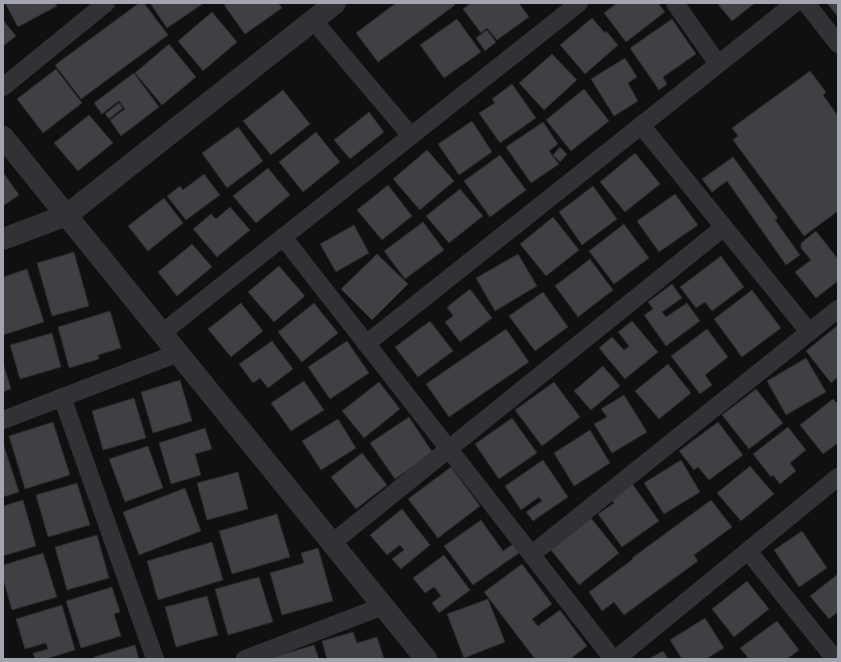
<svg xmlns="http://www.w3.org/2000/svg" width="841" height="662" font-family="Barlow,sans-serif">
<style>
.building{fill:#404044;stroke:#2b2b2d}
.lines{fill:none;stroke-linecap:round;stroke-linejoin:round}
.minor{stroke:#323236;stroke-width:18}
.tertiary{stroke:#323236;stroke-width:22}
</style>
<rect width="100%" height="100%" fill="#101011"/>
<g class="building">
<path d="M5,3H55L57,6L18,27Z"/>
<path d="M139,3H144L168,35L81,99L55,65Z"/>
<path d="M150,3H204L167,28Z"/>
<path d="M228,3H278L282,8L245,34L224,5Z"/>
<path d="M396,3H453L455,5L378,62L356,33Z"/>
<path d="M471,3H519L529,17L497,40L487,28L481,33L463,9Z"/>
<path d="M617,3H658L665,12L626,42L604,13Z"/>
<path d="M717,3H755L732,21Z"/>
<path d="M827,3H838V17Z"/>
<path d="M212,12L237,42L203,71L178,41Z"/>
<path d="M592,18L605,33L606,31L618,45L585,74L560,45Z"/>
<path d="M457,19L481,52L444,78L420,45Z"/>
<path d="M672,19L696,54L663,77L667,84L659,90L630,48Z"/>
<path d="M3,20L16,36L3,46Z"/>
<path d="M487,30L496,42L485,51L476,38Z"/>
<path d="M169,44L196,77L162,105L135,73Z"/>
<path d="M552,54L577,80L544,110L519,83Z"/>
<path d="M625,58L637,77L628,83L638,101L614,116L591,79Z"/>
<path d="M56,69L82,103L43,133L17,99Z"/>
<path d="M810,71L826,92L823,95L838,116V211L804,236L733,140L738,136L732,128Z"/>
<path d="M134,73L159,107L121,136L110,120L125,109L119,101L102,114L94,103Z"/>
<path d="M512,84L536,118L500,143L479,113L495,103L492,99Z"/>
<path d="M584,89L609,121L571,151L546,120Z"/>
<path d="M283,90L310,124L271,155L243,121Z"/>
<path d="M119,103L123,108L109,119L105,114Z"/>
<path d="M369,112L384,132L350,159L334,140Z"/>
<path d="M89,115L113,143L78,171L54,143Z"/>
<path d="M472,121L492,152L459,175L438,144Z"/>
<path d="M543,122L558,144L549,151L559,164L531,183L506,147Z"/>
<path d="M238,127L263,161L227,188L202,153Z"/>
<path d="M316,132L340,162L303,192L279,162Z"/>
<path d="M560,147L567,154L560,162L553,155Z"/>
<path d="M427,150L454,181L420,210L393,179Z"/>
<path d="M635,153L660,184L625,212L600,182Z"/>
<path d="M500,155L526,190L490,217L464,181Z"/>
<path d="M733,157L778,218L775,220L800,255L786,265L727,181L712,192L702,179Z"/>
<path d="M268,168L290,195L256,223L233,196Z"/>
<path d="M3,172L19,195L3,206Z"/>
<path d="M204,174L220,195L186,220L167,196L180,186L183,190Z"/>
<path d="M388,185L412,216L382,240L357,210Z"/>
<path d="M593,186L617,219L582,245L559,212Z"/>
<path d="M460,189L483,216L449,243L426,216Z"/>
<path d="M675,194L698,225L659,252L637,221Z"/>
<path d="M164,198L183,223L148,251L128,226Z"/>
<path d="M230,207L250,230L217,257L193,229L211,214L216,219Z"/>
<path d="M553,217L579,250L546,276L520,244Z"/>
<path d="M423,222L444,250L405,279L384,251Z"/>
<path d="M624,224L649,258L614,284L589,251Z"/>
<path d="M354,225L369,253L336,272L320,244Z"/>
<path d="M816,231L838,259V281L816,298L795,272L811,260L801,248V243Z"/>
<path d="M192,244L212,267L177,296L158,272Z"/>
<path d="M74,252L89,306L52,316L37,263Z"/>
<path d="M377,254L408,284L372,320L341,289Z"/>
<path d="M518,254L537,286L495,311L476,278Z"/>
<path d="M721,256L744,287L712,311L705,302L696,308L680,287Z"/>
<path d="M590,259L613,290L578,317L555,286Z"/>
<path d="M279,266L305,296L274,322L248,292Z"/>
<path d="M27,269L44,322L3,335V277Z"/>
<path d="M672,284L682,298L662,312L666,317L687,303L700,321L666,346L644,315L653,309L648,302Z"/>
<path d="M470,289L492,318L460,342L445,322L453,316L447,307Z"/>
<path d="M752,290L781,328L742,357L714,319Z"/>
<path d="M543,292L568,327L535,351L509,316Z"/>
<path d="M241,303L263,331L231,357L208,329Z"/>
<path d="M314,303L338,333L302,362L278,332Z"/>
<path d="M110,311L121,348L98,355L99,359L69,368L58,327Z"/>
<path d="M430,321L453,351L418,377L395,347Z"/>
<path d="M632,321L658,352L625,379L599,348L612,337L624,350L629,346L618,332Z"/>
<path d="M838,325V377L831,383L806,351Z"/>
<path d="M506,329L529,362L449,417L426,384Z"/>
<path d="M707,329L728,357L705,375L712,385L700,394L671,356Z"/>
<path d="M52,333L61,367L20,379L10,345Z"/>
<path d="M272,341L293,369L268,388L260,378L253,383L239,364Z"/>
<path d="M347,341L369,373L330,399L308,367Z"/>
<path d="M806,358L826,392L786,415L767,381Z"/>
<path d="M3,363L11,389L3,392Z"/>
<path d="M668,364L691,393L659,419L635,391Z"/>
<path d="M603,366L620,386L591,410L574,391Z"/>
<path d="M180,380L192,421L153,433L141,392Z"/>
<path d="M304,381L324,410L291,431L271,403Z"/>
<path d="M379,382L400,409L364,438L342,411Z"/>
<path d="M554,382L580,417L542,446L515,410Z"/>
<path d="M756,389L783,423L749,449L722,415Z"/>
<path d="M624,395L647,432L612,453L594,424L607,417L601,409Z"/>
<path d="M134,398L146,438L103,450L92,411Z"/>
<path d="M833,399L838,404V443L823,454L800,425Z"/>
<path d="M409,417L433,453L395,479L370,443Z"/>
<path d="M512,418L537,453L499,479L475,444Z"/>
<path d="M338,419L356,448L321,470L302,441Z"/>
<path d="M53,422L70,475L25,489L9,436Z"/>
<path d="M718,422L743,455L709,480L698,467L694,470L679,451Z"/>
<path d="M788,427L806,450L790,463L796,471L780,484L773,475L771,477L753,454Z"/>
<path d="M205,428L212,449L195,454L201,475L171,484L159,443Z"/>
<path d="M590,430L610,463L574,486L554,453Z"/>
<path d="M3,443L19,492L3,497Z"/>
<path d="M148,446L163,488L125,502L109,459Z"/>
<path d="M362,453L387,485L356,509L331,477Z"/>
<path d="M543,460L568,497L533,521L526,512L542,501L539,497L521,510L505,486Z"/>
<path d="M681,460L700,492L664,514L644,483Z"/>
<path d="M750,466L774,494L741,521L717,493Z"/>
<path d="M451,467L480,506L438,538L408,499Z"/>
<path d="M238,472L248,509L207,520L197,483Z"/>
<path d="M631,482L659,521L622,547L598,514L614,503L610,497Z"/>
<path d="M77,483L90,525L48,537L36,495Z"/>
<path d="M185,488L201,531L139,555L123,512Z"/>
<path d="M23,500L36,546L3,556V506Z"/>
<path d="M711,500L732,527L694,555L698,561L624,615L614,602L602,611L589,592L633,559L632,558Z"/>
<path d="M402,509L430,545L401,569L392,559L404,550L400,545L387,555L370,535Z"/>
<path d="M277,514L290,557L232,574L219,531Z"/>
<path d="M591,518L619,553L579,585L551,550Z"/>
<path d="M481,520L503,551L513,544L519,553L473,585L444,546Z"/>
<path d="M802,531L827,568L799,587L774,550Z"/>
<path d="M97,535L109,578L67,590L55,547Z"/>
<path d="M212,542L223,580L158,600L147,561Z"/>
<path d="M318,548L333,601L282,615L270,573L304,563L301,553Z"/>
<path d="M43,553L57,597L12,610L3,579V565Z"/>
<path d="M444,555L470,590L439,613L432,603L441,596L434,587L425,593L413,578Z"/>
<path d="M522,564L552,604L532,619L538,626L560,610L587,646L570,659H535L484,592Z"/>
<path d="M838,574V612L829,619L810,596Z"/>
<path d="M259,577L273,622L228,635L215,589Z"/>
<path d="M747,581L769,609L734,637L712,609Z"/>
<path d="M112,587L120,612L114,614L121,636L81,648L66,601Z"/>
<path d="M207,596L218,635L176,647L165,607Z"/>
<path d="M488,599L505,642L464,658L447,614Z"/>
<path d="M62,605L75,650L46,659H35L33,653L48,649L46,643L25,649L16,619Z"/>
<path d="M705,618L724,648L706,659H682L670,640Z"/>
<path d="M777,621L799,650L787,659H749L740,648Z"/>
<path d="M353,632L357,643L377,637L384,659H327L322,641Z"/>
<path d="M135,645L139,659H94V657Z"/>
<path d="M314,645L319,659H271L270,658Z"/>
<path d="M663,651L668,659H649Z"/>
</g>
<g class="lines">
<g class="minor">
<path d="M675,3L718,64"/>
<path d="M806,3L838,44"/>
<path d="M313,20L411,136"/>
<path d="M3,87L106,3"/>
<path d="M641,125L809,332"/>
<path d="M283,237L613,659"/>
<path d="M162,333L579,3"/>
<path d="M366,344L795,3"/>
<path d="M62,397L155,659"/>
<path d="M3,420L178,353"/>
<path d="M332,543L724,227"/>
<path d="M748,551L835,659"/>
<path d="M532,554L838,309"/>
<path d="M245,659L383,606"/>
<path d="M616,659L838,477"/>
</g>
<g class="tertiary">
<path d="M3,137L426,659"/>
<path d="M3,239L67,215L335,3"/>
<path d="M836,659L838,657"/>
</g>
</g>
<rect width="841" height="662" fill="none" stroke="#a3a6b0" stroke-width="8"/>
</svg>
